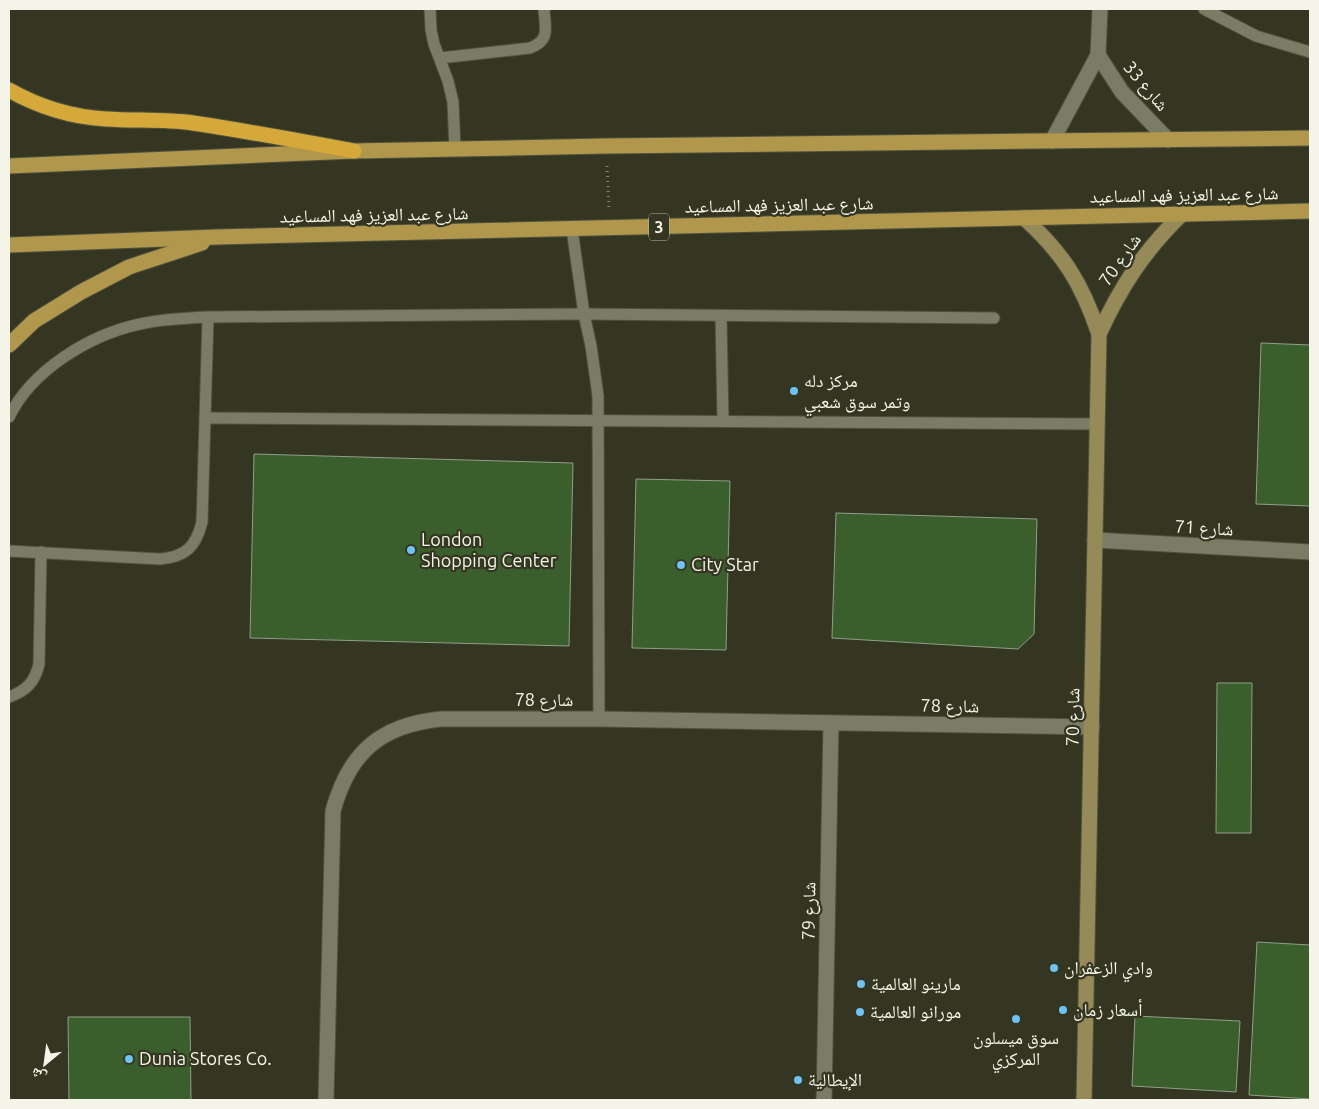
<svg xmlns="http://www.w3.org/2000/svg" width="1319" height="1109" font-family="Ubuntu,'Noto Naskh Arabic',sans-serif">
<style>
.building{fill:#3b5e2d;stroke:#909f8a}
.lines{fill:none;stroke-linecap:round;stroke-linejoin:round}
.lane-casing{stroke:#50523f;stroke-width:13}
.street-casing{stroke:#50523f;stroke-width:17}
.secondary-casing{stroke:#50523f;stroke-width:17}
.primary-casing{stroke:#50523f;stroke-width:17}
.highway-casing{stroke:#50523f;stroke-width:17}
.path{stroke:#838472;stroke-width:3;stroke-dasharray:1 4;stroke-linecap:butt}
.lane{stroke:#7a7c65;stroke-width:11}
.street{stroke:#7a7c65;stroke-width:15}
.secondary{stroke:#958a58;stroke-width:15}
.primary{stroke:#b0974b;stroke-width:15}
.highway{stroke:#d4a939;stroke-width:15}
.poi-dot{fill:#6fc2f4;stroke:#353621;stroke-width:2}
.labels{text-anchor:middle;stroke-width:4.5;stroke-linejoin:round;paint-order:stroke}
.shield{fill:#353621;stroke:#bbbcac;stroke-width:1}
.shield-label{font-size:16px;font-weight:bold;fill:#f4f5e8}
.street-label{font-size:18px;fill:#f4f5e8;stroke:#353621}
.poi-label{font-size:18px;fill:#f4f5e8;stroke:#353621;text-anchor:start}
</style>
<rect width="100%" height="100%" fill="#353621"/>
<g class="building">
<path d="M1261,343L1310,345V506L1256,504Z"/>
<path d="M254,454L573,463L569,646L250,638Z"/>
<path d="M636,479L730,481L726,650L632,648Z"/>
<path d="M836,513L1037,519L1034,634L1018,649L832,638Z"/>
<path d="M1217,683H1252L1251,833H1216Z"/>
<path d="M1257,942L1310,945V1099L1249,1095Z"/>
<path d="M1135,1016L1240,1021L1236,1092L1132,1086Z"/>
<path d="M68,1017H190L191,1100H69Z"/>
</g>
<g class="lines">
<defs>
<g id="lane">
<path d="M430,9L431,30L434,44L448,81L453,102L455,149"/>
<path d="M1204,9L1256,36L1310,52"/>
<path d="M440,58L530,48C551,40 545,28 544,9"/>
<path d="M572,229L584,314L591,346L598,396L599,719"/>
<path d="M721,316L723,421"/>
<path d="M9,417C32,370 89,335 140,324C162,319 185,318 208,317L584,314L994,318"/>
<path d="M205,418L1098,424"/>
<path d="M9,551L160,559C185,557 196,547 202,522L208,317"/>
<path d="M9,697C26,691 35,682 39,664L41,552"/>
</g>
<g id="street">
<path d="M1098,55L1122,92L1168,140"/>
<path d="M1052,141L1098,55L1100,9"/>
<path d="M1095,540L1310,552"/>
<path d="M326,1100L333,811C349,752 381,725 441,719H599L1092,727"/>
<path d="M824,1100L831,723"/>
</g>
<g id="secondary">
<path d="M1024,218C1064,254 1082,284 1099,334L1084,1100"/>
<path d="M1099,334C1121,286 1144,251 1182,214"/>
</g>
<g id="primary">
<path d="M9,166L354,151L606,146L1310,138"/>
<path d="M9,245L217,237L1310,211"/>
<path d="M9,345L34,321L81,292L129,267L202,243"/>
</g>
<path id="highway" d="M9,90C39,107 71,117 106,119C135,121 164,119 193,123C247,131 300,141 354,151"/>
</defs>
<use href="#lane" class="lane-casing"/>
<use href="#street" class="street-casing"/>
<use href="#secondary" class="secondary-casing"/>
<use href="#primary" class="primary-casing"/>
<use href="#highway" class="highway-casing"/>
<path class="path" d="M607,166L609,208"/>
<use href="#lane" class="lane"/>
<use href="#street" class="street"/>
<use href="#secondary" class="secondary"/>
<use href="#primary" class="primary"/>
<use href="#highway" class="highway"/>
</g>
<g class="poi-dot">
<circle cx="794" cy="391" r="5"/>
<circle cx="411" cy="550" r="5"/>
<circle cx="681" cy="565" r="5"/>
<circle cx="1054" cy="968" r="5"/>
<circle cx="861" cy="984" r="5"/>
<circle cx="1063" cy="1010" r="5"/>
<circle cx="860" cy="1012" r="5"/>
<circle cx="1016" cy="1019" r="5"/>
<circle cx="129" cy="1059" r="5"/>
<circle cx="798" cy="1080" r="5"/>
</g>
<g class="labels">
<rect class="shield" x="649" y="213.5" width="20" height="27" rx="4"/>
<g class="shield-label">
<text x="659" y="233">3</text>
</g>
<g class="street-label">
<text transform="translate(1146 86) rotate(50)" y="6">شارع 33</text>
<text transform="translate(1184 195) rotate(-1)" y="6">شارع عبد العزيز فهد المساعيد</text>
<text transform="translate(779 205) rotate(-1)" y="6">شارع عبد العزيز فهد المساعيد</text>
<text transform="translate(374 215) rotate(-1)" y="6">شارع عبد العزيز فهد المساعيد</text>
<text transform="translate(1120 260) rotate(-55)" y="6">شارع 70</text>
<text transform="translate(1204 528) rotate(3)" y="6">شارع 71</text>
<text x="544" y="706">شارع 78</text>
<text transform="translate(950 706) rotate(1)" y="6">شارع 78</text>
<text transform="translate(1073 717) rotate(-89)" y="6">شارع 70</text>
<text transform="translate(809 911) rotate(-89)" y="6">شارع 79</text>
</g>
<g class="poi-label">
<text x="804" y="387">مركز دله<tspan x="804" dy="21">وتمر سوق شعبي</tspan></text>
<text x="421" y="546">London<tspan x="421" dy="21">Shopping Center</tspan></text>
<text x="691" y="571">City Star</text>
<text x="1064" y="974">وادي الزعفران</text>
<text x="871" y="990">مارينو العالمية</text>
<text x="1073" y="1016">أسعار زمان</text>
<text x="870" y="1018">مورانو العالمية</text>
<text x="1016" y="1044" text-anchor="middle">سوق ميسلون<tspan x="1016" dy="21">المركزي</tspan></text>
<text x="139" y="1065">Dunia Stores Co.</text>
<text x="808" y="1086">الإيطالية</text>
</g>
</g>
<rect width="1319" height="1109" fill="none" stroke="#f4f5e8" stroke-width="20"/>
<g transform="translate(45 1064) rotate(209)" stroke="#353621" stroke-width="4" paint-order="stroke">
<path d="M0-4L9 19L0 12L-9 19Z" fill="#f4f5e8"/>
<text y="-8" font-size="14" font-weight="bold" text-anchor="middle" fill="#f4f5e8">ش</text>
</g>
</svg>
